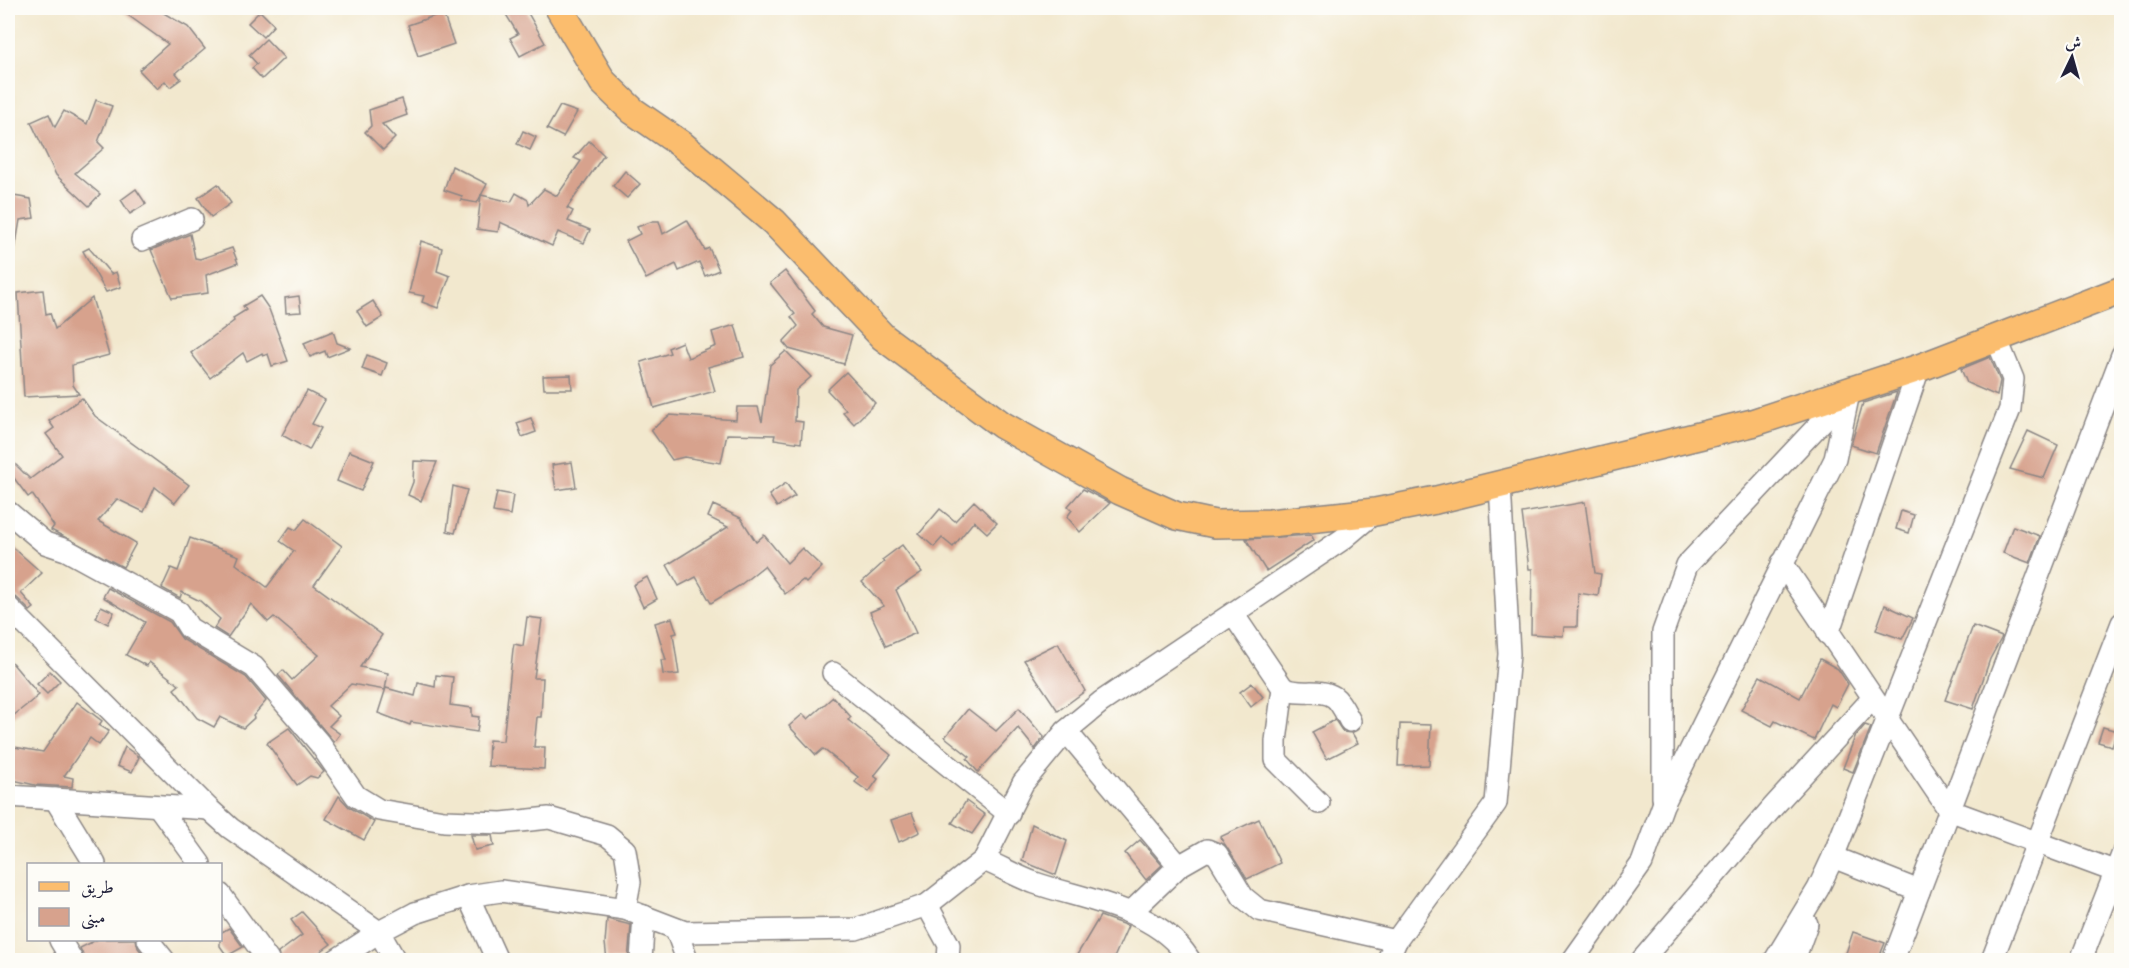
<svg xmlns="http://www.w3.org/2000/svg" width="2129" height="968" font-family="'IM FELL DW Pica',Amiri,serif">
<style>
.building{fill:#d7a28d}
.lines{fill:none;stroke-linecap:round;stroke-linejoin:round}
.minor-casing{stroke:#8a8584;stroke-width:24}
.major-casing{stroke:#8a8584;stroke-width:30}
.minor{stroke:#fff;stroke-width:21}
.major{stroke:#fbbd6e;stroke-width:27}
</style>
<rect width="100%" height="100%" fill="#fdfcf7"/>
<filter id="ink" filterUnits="userSpaceOnUse"><feTurbulence type="fractalNoise" baseFrequency=".0167" numOctaves="2"/><feDisplacementMap in="SourceGraphic" scale="12" xChannelSelector="R" yChannelSelector="G"/><feConvolveMatrix kernelMatrix="1 2 1 2 8 2 1 2 1" color-interpolation-filters="sRGB"/></filter>
<filter id="wash" filterUnits="userSpaceOnUse"><feTurbulence type="fractalNoise" baseFrequency=".008" numOctaves="4" result="noise"/><feDisplacementMap in="SourceGraphic" scale="24" xChannelSelector="R" yChannelSelector="G"/><feGaussianBlur stdDeviation="1.35" result="paint"/><feColorMatrix in="noise" values="0 0 0 0 0 0 0 0 0 0 0 0 0 0 0 0 0 1.4 0 .05"/><feComposite in="paint" operator="in"/></filter>
<g filter="url(#wash)">
<rect width="100%" height="100%" fill="#f2e8ce"/>
<g id="blocks">
<g class="building">
<path d="M118,8H155L188,27L205,49L176,73L181,79L170,87L165,81L157,89L139,70L168,44Z"/>
<path d="M502,8H525L545,43L520,56L510,38L518,34Z"/>
<path d="M260,11L274,25L263,37L248,23Z"/>
<path d="M443,13L454,44L418,56L408,25Z"/>
<path d="M266,39L284,58L262,79L252,68L257,64L249,55Z"/>
<path d="M402,99L407,115L382,124L395,138L383,150L365,132L371,126L369,110Z"/>
<path d="M96,100L112,106L98,142L104,148L75,173L100,194L89,206L56,175L31,122L49,114L55,127L64,111L87,124Z"/>
<path d="M560,106L577,112L563,137L547,129Z"/>
<path d="M523,131L536,137L530,150L517,144Z"/>
<path d="M589,141L604,155L567,208L573,211L568,221L590,230L584,243L558,232L552,246L500,222L498,232L477,229L481,195L511,202L516,193L528,200L529,205L544,189L557,196L581,161L574,158Z"/>
<path d="M452,166L487,184L477,203L461,200L462,196L444,190Z"/>
<path d="M625,171L640,184L627,198L613,186Z"/>
<path d="M218,184L231,203L211,217L198,198Z"/>
<path d="M136,189L146,204L130,214L121,200Z"/>
<path d="M8,195L31,199L34,218L20,220L15,250L8,249Z"/>
<path d="M687,220L705,250L709,248L719,270L705,276L699,262L679,271L676,264L646,279L626,241L640,234L637,227L653,221H659L663,234Z"/>
<path d="M190,234L195,258L200,259L232,248L238,263L206,275L208,293L172,298L151,250Z"/>
<path d="M421,241L442,248L437,271L450,276L438,308L422,302L424,296L409,293Z"/>
<path d="M89,248L111,274L116,272L121,287L106,292L83,251Z"/>
<path d="M785,271L815,311L812,314L823,327L852,335L844,364L789,349L783,342L798,326L791,317L795,314L770,283Z"/>
<path d="M43,290L46,314L50,313L55,329L92,298L109,355L72,365L73,385L79,394L24,397L18,293Z"/>
<path d="M260,296L269,309L288,361L272,366L268,354L263,356L262,353L247,361L243,353L210,378L191,353L234,321L233,318L246,310L243,306Z"/>
<path d="M299,296L301,312L286,313L285,298Z"/>
<path d="M373,301L383,317L367,327L357,311Z"/>
<path d="M735,325L744,357L708,367L715,391L654,408L641,362L670,353L668,348L682,342L688,358L716,346L712,332Z"/>
<path d="M333,331L337,343L350,348L327,357L325,351L310,357L304,343Z"/>
<path d="M786,351L811,377L796,390L795,421L803,422L801,443L774,439L775,435L727,434L721,463L684,457L672,460L651,430L670,415L736,420L737,407H758L762,422L770,365Z"/>
<path d="M367,355L387,363L382,376L362,369Z"/>
<path d="M1990,357L2000,381L1997,396L1967,383L1961,369Z"/>
<path d="M846,372L875,403L854,424L843,412L846,410L827,390Z"/>
<path d="M571,375L572,389H544L543,376Z"/>
<path d="M307,391L325,400L312,424L321,428L309,450L282,435Z"/>
<path d="M1897,392L1876,453L1851,445L1863,403Z"/>
<path d="M82,398L95,416L189,485L175,503L155,487L144,512L117,499L98,521L136,543L123,567L51,530L54,526L32,494L28,497L8,470V457L30,479L62,455L46,434L54,428L49,421Z"/>
<path d="M531,418L536,432L522,437L517,423Z"/>
<path d="M2028,431L2058,445L2044,478L2010,469Z"/>
<path d="M349,451L374,461L361,491L337,481Z"/>
<path d="M414,461L437,462L421,501L408,495L413,482Z"/>
<path d="M572,462L576,487L556,490L552,465Z"/>
<path d="M786,483L795,496L777,507L769,495Z"/>
<path d="M453,486L467,490L455,533L447,531Z"/>
<path d="M1083,489L1110,503L1080,532L1067,517L1072,510L1068,506Z"/>
<path d="M497,492L513,495L510,515L493,512Z"/>
<path d="M974,501L997,523L987,533L974,521L953,547L942,538L934,547L919,534L940,509L955,521Z"/>
<path d="M1585,502L1595,573L1601,574L1598,596L1578,593L1577,627H1564L1563,636L1531,634L1532,569H1529L1522,513Z"/>
<path d="M713,505L741,518L756,542L764,535L787,563L802,548L822,567L806,583L803,580L785,594L764,566L739,586L711,603L696,577L679,586L667,565L728,527L708,517Z"/>
<path d="M1901,511L1914,515L1909,533L1896,529Z"/>
<path d="M305,519L342,546L314,585L382,635L360,667L388,673L385,690L351,684L328,706L339,716L329,726L340,734L334,742L278,675L283,670L292,680L319,655L274,617L268,622L251,604L228,637L214,628L220,619L200,601L182,592L180,598L162,588L171,568L178,571L190,538L239,556L236,564L267,587L294,551L280,541L290,527L296,530Z"/>
<path d="M2013,526L2040,536L2030,563L2003,553Z"/>
<path d="M1311,535L1314,540L1266,571L1246,539Z"/>
<path d="M8,543L42,573L21,593L34,608L30,611L17,598L8,595Z"/>
<path d="M902,545L922,572L896,590L916,633L886,646L870,612L884,606L862,582L884,562L882,560Z"/>
<path d="M647,577L657,599L643,607L633,585Z"/>
<path d="M108,588L170,622L182,639L246,677L266,701L253,716L254,718L243,728L220,717L214,727L197,718L174,689L179,685L149,662L147,666L126,655L145,622L103,597Z"/>
<path d="M1885,605L1913,618L1902,639L1876,630Z"/>
<path d="M101,606L114,612L108,624L96,618Z"/>
<path d="M527,617L542,619L534,678H543L541,717H537L534,747H545L544,769L488,766L489,740L503,741L513,649L514,644L523,646Z"/>
<path d="M672,618L677,633L673,634L679,674L671,675L663,674L661,660H666L655,623Z"/>
<path d="M1973,626L2002,637L1990,659L1973,709L1945,700Z"/>
<path d="M1058,643L1085,691L1058,711L1024,660Z"/>
<path d="M8,658L39,695L8,720Z"/>
<path d="M1820,659L1838,669L1848,684L1836,707L1831,704L1814,740L1775,721L1772,726L1741,710L1760,676L1800,698Z"/>
<path d="M50,671L60,681L47,694L37,684Z"/>
<path d="M436,675L453,677L450,705L472,708V716L479,717L477,732L411,722L410,725L378,713L386,688L415,696L418,683L435,687Z"/>
<path d="M1252,683L1263,697L1251,707L1240,692Z"/>
<path d="M833,697L851,717L848,720L891,755L874,776L878,779L869,792L855,782L858,777L823,749L816,755L789,726L803,714L808,719Z"/>
<path d="M77,702L102,721L99,725L109,731L99,745L90,738L64,776L73,778L72,787L35,785L8,779V746L43,752Z"/>
<path d="M1019,708L1044,737L1035,749L1018,728L978,772L967,759L970,757L945,737L968,709L996,731Z"/>
<path d="M1335,720L1343,732L1352,733L1358,743L1327,759L1312,732Z"/>
<path d="M1400,724L1431,725L1429,765L1398,766Z"/>
<path d="M1865,725L1871,727L1853,772L1843,768L1855,737Z"/>
<path d="M2103,727L2117,731L2112,746L2098,742Z"/>
<path d="M289,728L324,772L317,778L310,776L297,785L267,743Z"/>
<path d="M125,747L139,757L132,772L117,766Z"/>
<path d="M339,796L349,807L374,822L364,840L326,819Z"/>
<path d="M966,801L985,815L972,834L952,823Z"/>
<path d="M912,813L920,832L899,842L891,820Z"/>
<path d="M1259,819L1280,863L1247,879L1220,837Z"/>
<path d="M1032,824L1067,841L1056,875L1022,861Z"/>
<path d="M471,835H492L494,846L475,850Z"/>
<path d="M1140,840L1162,865L1146,880L1125,853Z"/>
<path d="M302,912L331,944L309,960H280L278,953L302,935L291,920Z"/>
<path d="M1100,916L1128,926L1113,960H1074Z"/>
<path d="M607,919L631,925L628,960H607L605,943Z"/>
<path d="M229,928L243,947L227,956L220,946V933Z"/>
<path d="M1853,932L1885,943L1878,960H1855L1845,956Z"/>
<path d="M98,939H136L138,948L148,960H85L80,948Z"/>
</g>
</g>
</g>
<g filter="url(#ink)">
<use href="#blocks" fill-opacity="0" stroke="#8a8584" stroke-width="1.5"/>
<g class="lines">
<defs>
<g id="minor">
<path d="M142,240L192,219"/>
<path d="M8,512L45,543L66,550L179,612L189,628L254,667L320,744L356,796L379,810L444,821L502,823L549,818L607,835L625,850L630,882L625,909"/>
<path d="M1782,563L1949,810L2122,874"/>
<path d="M8,607L209,809L230,828L379,932L395,960"/>
<path d="M1233,614L1283,688L1276,741V760L1319,803"/>
<path d="M1828,634L1919,368"/>
<path d="M833,673L1009,814"/>
<path d="M1283,688C1299,697 1319,687 1334,697C1341,702 1346,714 1350,721"/>
<path d="M1066,731L1179,866"/>
<path d="M8,796L209,809"/>
<path d="M1663,798V632L1687,565L1848,394"/>
<path d="M55,799L95,864"/>
<path d="M158,806L200,864"/>
<path d="M1833,857L1919,891"/>
<path d="M984,860C1001,867 1018,877 1035,883C1087,901 1157,908 1189,959"/>
<path d="M220,894L268,960"/>
<path d="M468,896L497,960"/>
<path d="M927,905L949,945L948,960"/>
<path d="M1131,912L1179,866L1207,850L1217,854L1243,897L1259,910L1396,941"/>
<path d="M676,929L687,960"/>
<path d="M60,940L72,960"/>
<path d="M148,940L164,960"/>
<path d="M336,960L379,932L415,913L468,896L501,891L625,909L685,932L856,929L927,905L984,860L1023,783L1066,731L1101,702L1343,539L1375,512"/>
<path d="M641,960L644,916"/>
<path d="M1388,960L1396,941L1496,803L1509,654L1500,484"/>
<path d="M1573,960L1642,863L1663,805L1835,459L1849,393"/>
<path d="M1642,960L1773,807L1872,699"/>
<path d="M1775,960L1818,889L1833,857L2010,409L2013,379L1997,340"/>
<path d="M1794,960L1807,924"/>
<path d="M1893,960L2122,355"/>
<path d="M1992,960L2122,623"/>
<path d="M2081,960L2122,855"/>
</g>
<path id="major" d="M559,8L603,82L633,111L681,144L774,222L883,337L1002,425L1120,491L1177,516L1215,524L1270,523L1375,512L1436,500L1752,423L1919,368L2122,290"/>
</defs>
<use href="#minor" class="minor-casing"/>
<use href="#major" class="major-casing"/>
<use href="#minor" class="minor"/>
<use href="#major" class="major"/>
</g>
</g>
<rect width="2129" height="968" fill="none" stroke="#fdfcf7" stroke-width="30"/>
<rect x="27" y="863" width="195" height="78" fill="#fdfcf7" stroke="#a5a5ac" stroke-width="1.5"/>
<rect x="39" y="882" width="30" height="9" fill="#fbbd6e" stroke="#a5a5ac" stroke-width="1.5"/>
<text x="81" y="893" font-size="18" fill="#22223b">طريق</text>
<rect x="39" y="908" width="30" height="18" fill="#d7a28d" stroke="#a5a5ac" stroke-width="1.5"/>
<text x="81" y="923" font-size="18" fill="#22223b">مبنى</text>
<g transform="translate(2072 57) rotate(5)" stroke="#fdfcf7" stroke-width="4.5" paint-order="stroke">
<path d="M0-4.5L10 22L0 15L-10 22Z" fill="#22223b"/>
<text y="-9" font-size="16" font-weight="bold" text-anchor="middle" fill="#22223b">ش</text>
</g>
</svg>
